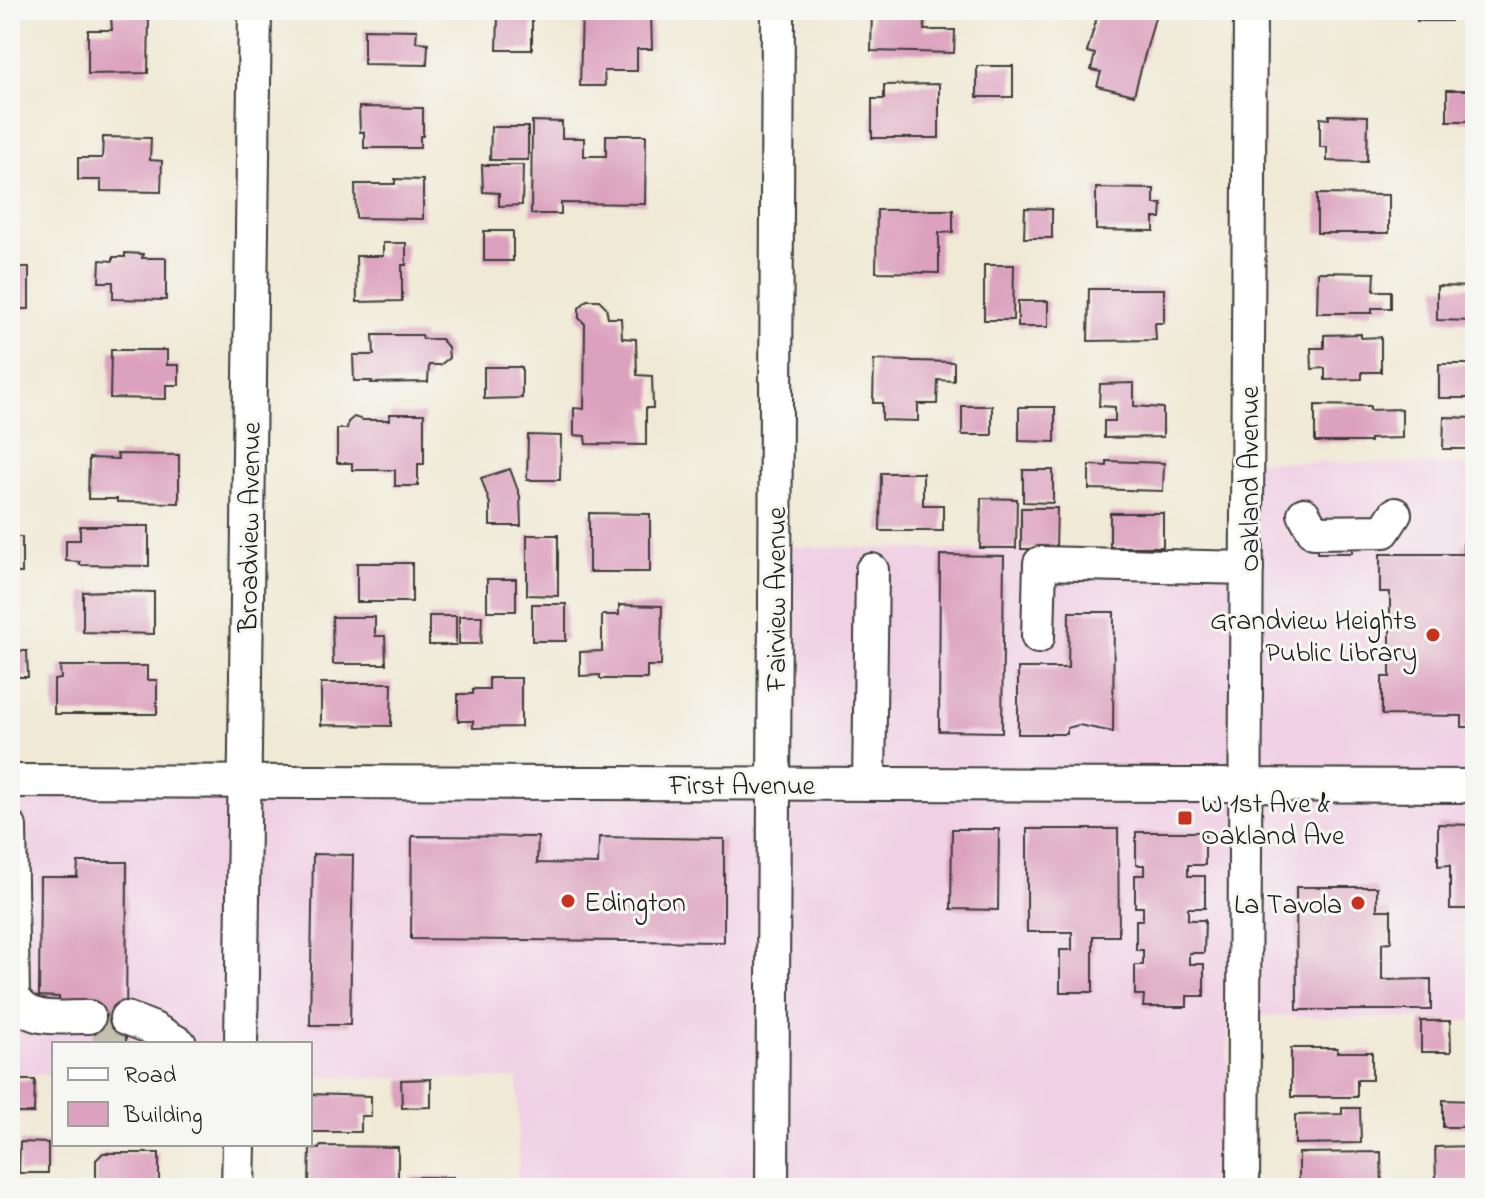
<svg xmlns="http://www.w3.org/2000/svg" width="1485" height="1198" font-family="'Indie Flower',sans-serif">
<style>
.built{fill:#f0d0e5}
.building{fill:#dca1be}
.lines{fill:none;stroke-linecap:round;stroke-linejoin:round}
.minor-tunnel{stroke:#c6c0b0;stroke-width:32;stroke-dasharray:32 16;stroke-linecap:butt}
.minor-casing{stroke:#3c3b38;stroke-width:36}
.minor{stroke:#fff;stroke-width:32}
.poi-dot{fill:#c8321e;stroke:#f6f6f2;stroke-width:3}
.labels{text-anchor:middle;stroke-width:6;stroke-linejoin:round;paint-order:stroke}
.street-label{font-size:28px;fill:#1c1c1c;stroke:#f6f6f2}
.poi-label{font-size:28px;fill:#1c1c1c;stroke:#f6f6f2;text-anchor:end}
</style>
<rect width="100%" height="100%" fill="#f6f6f2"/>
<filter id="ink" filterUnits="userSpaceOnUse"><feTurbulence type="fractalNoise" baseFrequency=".0125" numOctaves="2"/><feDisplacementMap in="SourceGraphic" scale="16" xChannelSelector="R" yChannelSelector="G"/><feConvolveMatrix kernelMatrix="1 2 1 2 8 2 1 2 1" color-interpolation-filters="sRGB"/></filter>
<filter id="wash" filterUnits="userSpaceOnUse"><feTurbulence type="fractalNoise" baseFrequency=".006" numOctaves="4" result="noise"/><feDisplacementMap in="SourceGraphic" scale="32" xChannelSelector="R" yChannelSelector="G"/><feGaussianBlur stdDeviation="1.8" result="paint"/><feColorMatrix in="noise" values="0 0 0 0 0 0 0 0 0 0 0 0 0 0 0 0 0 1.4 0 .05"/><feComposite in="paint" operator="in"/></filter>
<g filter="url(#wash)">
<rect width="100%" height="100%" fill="#f0e9d5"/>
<path class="built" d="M1249,461L1475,465V1020L1228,1015L1226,1188H518V1079L310,1077V1044H54V1075L10,1074V784L771,770L773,546L1249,556Z"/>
<g id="blocks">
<g class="building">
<path d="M582,10L651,12L652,49H637V71H604L605,86H580Z"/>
<path d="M872,10H925L924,30H955L954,53L871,51Z"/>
<path d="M1099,10H1157L1134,95L1097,86L1101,72L1091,70L1095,54L1087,52Z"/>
<rect x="1417" y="10" width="34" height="11"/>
<path d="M111,15H149L148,73L88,74V30H112Z"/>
<path d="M498,17H532V50H497Z"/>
<path d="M364,29L417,30L416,42L428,43L427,65L364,64Z"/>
<rect x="977" y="66" width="36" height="31"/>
<path d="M939,84V138H872V99H884V85Z"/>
<rect x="1447" y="90" width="28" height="31"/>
<path d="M359,107L423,108V136H420V148H364V132H360Z"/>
<path d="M1329,115L1368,116L1367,162L1327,161V147H1320V118L1329,119Z"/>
<path d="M532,121L562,122V138H584V156H606V135H646L645,204L561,203V214H531Z"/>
<path d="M491,127H528V160H490Z"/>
<path d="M103,137L151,138L150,160L162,161L161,192L101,191V180H78V158H102Z"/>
<path d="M482,165H523L522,205L499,206V193L483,192Z"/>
<path d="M395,179L423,180V219L356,218L355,184H395Z"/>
<rect x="10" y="181" width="7" height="31"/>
<path d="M1096,188L1154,189V204H1162L1161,218H1154V231L1096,230Z"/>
<path d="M1317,194L1389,195V233H1317Z"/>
<path d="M1025,208L1052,209V238H1024Z"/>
<path d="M877,210H953V232L939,233V273L876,272Z"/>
<rect x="484" y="231" width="29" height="30"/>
<path d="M383,243H406V265H402V301L357,302L356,256H383Z"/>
<path d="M125,253L143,254L142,258H166V300L113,299V282H99L100,260L113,261V257H125Z"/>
<path d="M984,265H1014L1013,320H984Z"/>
<rect x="10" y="267" width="19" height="42"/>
<path d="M1318,272L1375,273L1374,291H1391V308H1372V313H1317Z"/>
<path d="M1437,286L1475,287V321L1437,320Z"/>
<path d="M1089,289H1164V323H1155L1156,340L1088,341Z"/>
<path d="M587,300H599L606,307L608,318H621L622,338L636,339L637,375L652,376L653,408H646V445L586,444L585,436L574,435V408L584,409L585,324L579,318V308Z"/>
<rect x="1018" y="301" width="30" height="26"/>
<path d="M1361,334V338L1381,337V372H1362V379L1325,380V368L1312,369L1311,348H1324V335Z"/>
<path d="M373,335H422L423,339H441L448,347L449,358L440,365H429L428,382L371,383L372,381H354L353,355H374Z"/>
<path d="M111,350H167V365H179V385H166V399L110,398Z"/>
<path d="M874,360L954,362V381L938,380L937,404H918V421L882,420V403H873Z"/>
<rect x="1439" y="364" width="36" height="34"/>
<path d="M484,367H522V398L484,399Z"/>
<path d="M1134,383V406L1163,408V437L1104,438V421H1115V407L1099,406L1100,384Z"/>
<path d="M1315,405L1370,406V410L1402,409V438L1370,439V442H1315Z"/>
<rect x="962" y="406" width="30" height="29"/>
<path d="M1019,407H1055V442L1019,441Z"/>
<path d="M390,414H424V464H418V486H395V470H352V463H337V429H347L348,422L354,417L363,420H390Z"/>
<path d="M1444,417L1475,418V449H1443Z"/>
<path d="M528,435L561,436L560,480H527Z"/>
<path d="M117,454L179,455V503L117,502V499H88L89,458L118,459Z"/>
<path d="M1107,461L1164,463L1163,491L1089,489V465L1107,466Z"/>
<rect x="10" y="465" width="4" height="41"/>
<path d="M510,469L520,496L521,526H490V504L481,478Z"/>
<path d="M1023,470H1053V503L1023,502Z"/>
<path d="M881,473H923V505H943V531H880Z"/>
<path d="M981,498L1017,499L1016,548H980Z"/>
<path d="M1021,508H1057L1056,549H1021Z"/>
<path d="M589,513L650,514V572H589Z"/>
<rect x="1110" y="513" width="53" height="34"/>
<path d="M80,526H149V566L80,565V562L66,561V540H80Z"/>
<path d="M527,535H558V596L527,595Z"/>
<rect x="10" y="537" width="12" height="36"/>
<rect x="1317" y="541" width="35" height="12"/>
<path d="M1463,543H1475V727H1462V716L1382,715V677H1390V592H1380V554H1463Z"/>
<path d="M940,555L1004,556L1002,732L939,731Z"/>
<rect x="357" y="563" width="55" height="39"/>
<rect x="487" y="579" width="29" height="32"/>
<path d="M106,591L154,592V634L83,632V592Z"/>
<rect x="532" y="604" width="34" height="37"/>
<path d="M619,605L662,606L661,666H647V679H600V675L580,676V652L602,651V615H619Z"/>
<path d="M1069,612H1114L1113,732L1079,725L1067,728V734H1018V668H1068Z"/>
<rect x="429" y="616" width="27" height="29"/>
<path d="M459,616H482L481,644H459Z"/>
<path d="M332,617H375V636H385L386,664H333Z"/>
<path d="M10,651H27L28,677H10Z"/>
<path d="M60,666H147V680H157V714H54V680L61,679Z"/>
<path d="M489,678H521V727L473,728V721H458V694H473V689H489Z"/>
<path d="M321,683H392L391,726L321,725Z"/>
<path d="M1438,824L1475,825V909H1450V865L1438,866Z"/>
<path d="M952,829H999L998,910L951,909Z"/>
<path d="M1027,829H1118L1119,936H1093V992H1060V950H1072V932H1027Z"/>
<path d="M1136,832H1205V865H1188V876H1205V908H1188V920H1205L1204,953H1189V964H1204V996H1187V1007H1143L1144,995H1135V965H1143V950H1136V920H1143V907H1135V875H1144V865H1136Z"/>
<path d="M412,836L538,837L537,863L598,864L599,837L724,839V942L411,939Z"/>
<path d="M313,854L353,855L350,1025H310Z"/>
<path d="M78,862H127L126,1044H98L85,1008L59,1007V997L39,996L40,877H77Z"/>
<path d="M1296,887H1377V910H1391V942L1382,943V980L1431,979V1010H1297Z"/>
<path d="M1421,1021H1450L1451,1052H1421Z"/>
<path d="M1291,1048H1337V1052H1372V1080H1357V1097H1291Z"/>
<path d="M431,1079V1107L402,1108L401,1080Z"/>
<path d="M10,1080H35L34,1113H10Z"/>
<path d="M310,1094L371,1096V1116H361V1132H310Z"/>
<path d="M1443,1100L1475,1101V1127H1443Z"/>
<path d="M1342,1108H1360L1361,1143L1295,1144V1115L1342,1114Z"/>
<path d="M20,1142L48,1143V1173H19Z"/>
<path d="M320,1146L398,1147V1181H367V1184L309,1183L310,1148L319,1149Z"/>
<path d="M1472,1146L1473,1182H1436L1435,1147Z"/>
<path d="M1381,1152L1382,1188H1299V1153Z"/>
<path d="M103,1153H159V1187H96V1160Z"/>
<rect x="411" y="1177" width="42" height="11"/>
</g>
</g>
</g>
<g filter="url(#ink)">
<use href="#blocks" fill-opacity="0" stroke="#3c3b38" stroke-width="2"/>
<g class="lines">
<path class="minor-tunnel" d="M93,1031H126"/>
<defs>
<g id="minor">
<path d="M1304,514L1314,532L1384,531L1395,514"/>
<path d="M1038,637L1040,563L1247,568"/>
<path d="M10,781L1475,786"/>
<path d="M869,784L872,570"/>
<path d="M10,827L13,996C30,1025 60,1016 89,1017"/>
<path d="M126,1018L152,1028L180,1044"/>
<path d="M241,1044L255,10"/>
<path d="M238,1188L239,1144"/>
<path d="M772,1188L778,10"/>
<path d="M1243,1188L1250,10"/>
</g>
</defs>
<use href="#minor" class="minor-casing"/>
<use href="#minor" class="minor"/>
</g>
</g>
<g class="poi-dot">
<circle cx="1433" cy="635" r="8"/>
<rect x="1177" y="810" width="16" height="16" rx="4"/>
<circle cx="568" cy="901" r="8"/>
<circle cx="1358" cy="903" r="8"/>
</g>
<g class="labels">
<g class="street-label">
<text transform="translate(1248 479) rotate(-90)" y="10">Oakland Avenue</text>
<text transform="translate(248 527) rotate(-89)" y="10">Broadview Avenue</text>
<text transform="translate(775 599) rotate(-90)" y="10">Fairview Avenue</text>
<text x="742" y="794">First Avenue</text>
</g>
<g class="poi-label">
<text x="1417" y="629">Grandview Heights<tspan x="1417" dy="32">Public Library</tspan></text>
<text x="1201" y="812" text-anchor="start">W 1st Ave &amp;<tspan x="1201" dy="32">Oakland Ave</tspan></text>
<text x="584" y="911" text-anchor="start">Edington</text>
<text x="1342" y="913">La Tavola</text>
</g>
</g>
<rect width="1485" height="1198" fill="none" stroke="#f6f6f2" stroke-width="40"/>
<rect x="52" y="1042" width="260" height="104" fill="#f6f6f2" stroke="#9f9f9c" stroke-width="2"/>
<rect x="68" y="1068" width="40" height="12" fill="#ffffff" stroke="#9f9f9c" stroke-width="2"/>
<text x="124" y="1082" font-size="24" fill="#1c1c1c">Road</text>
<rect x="68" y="1102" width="40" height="24" fill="#dca1be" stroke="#9f9f9c" stroke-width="2"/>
<text x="124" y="1122" font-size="24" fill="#1c1c1c">Building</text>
</svg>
